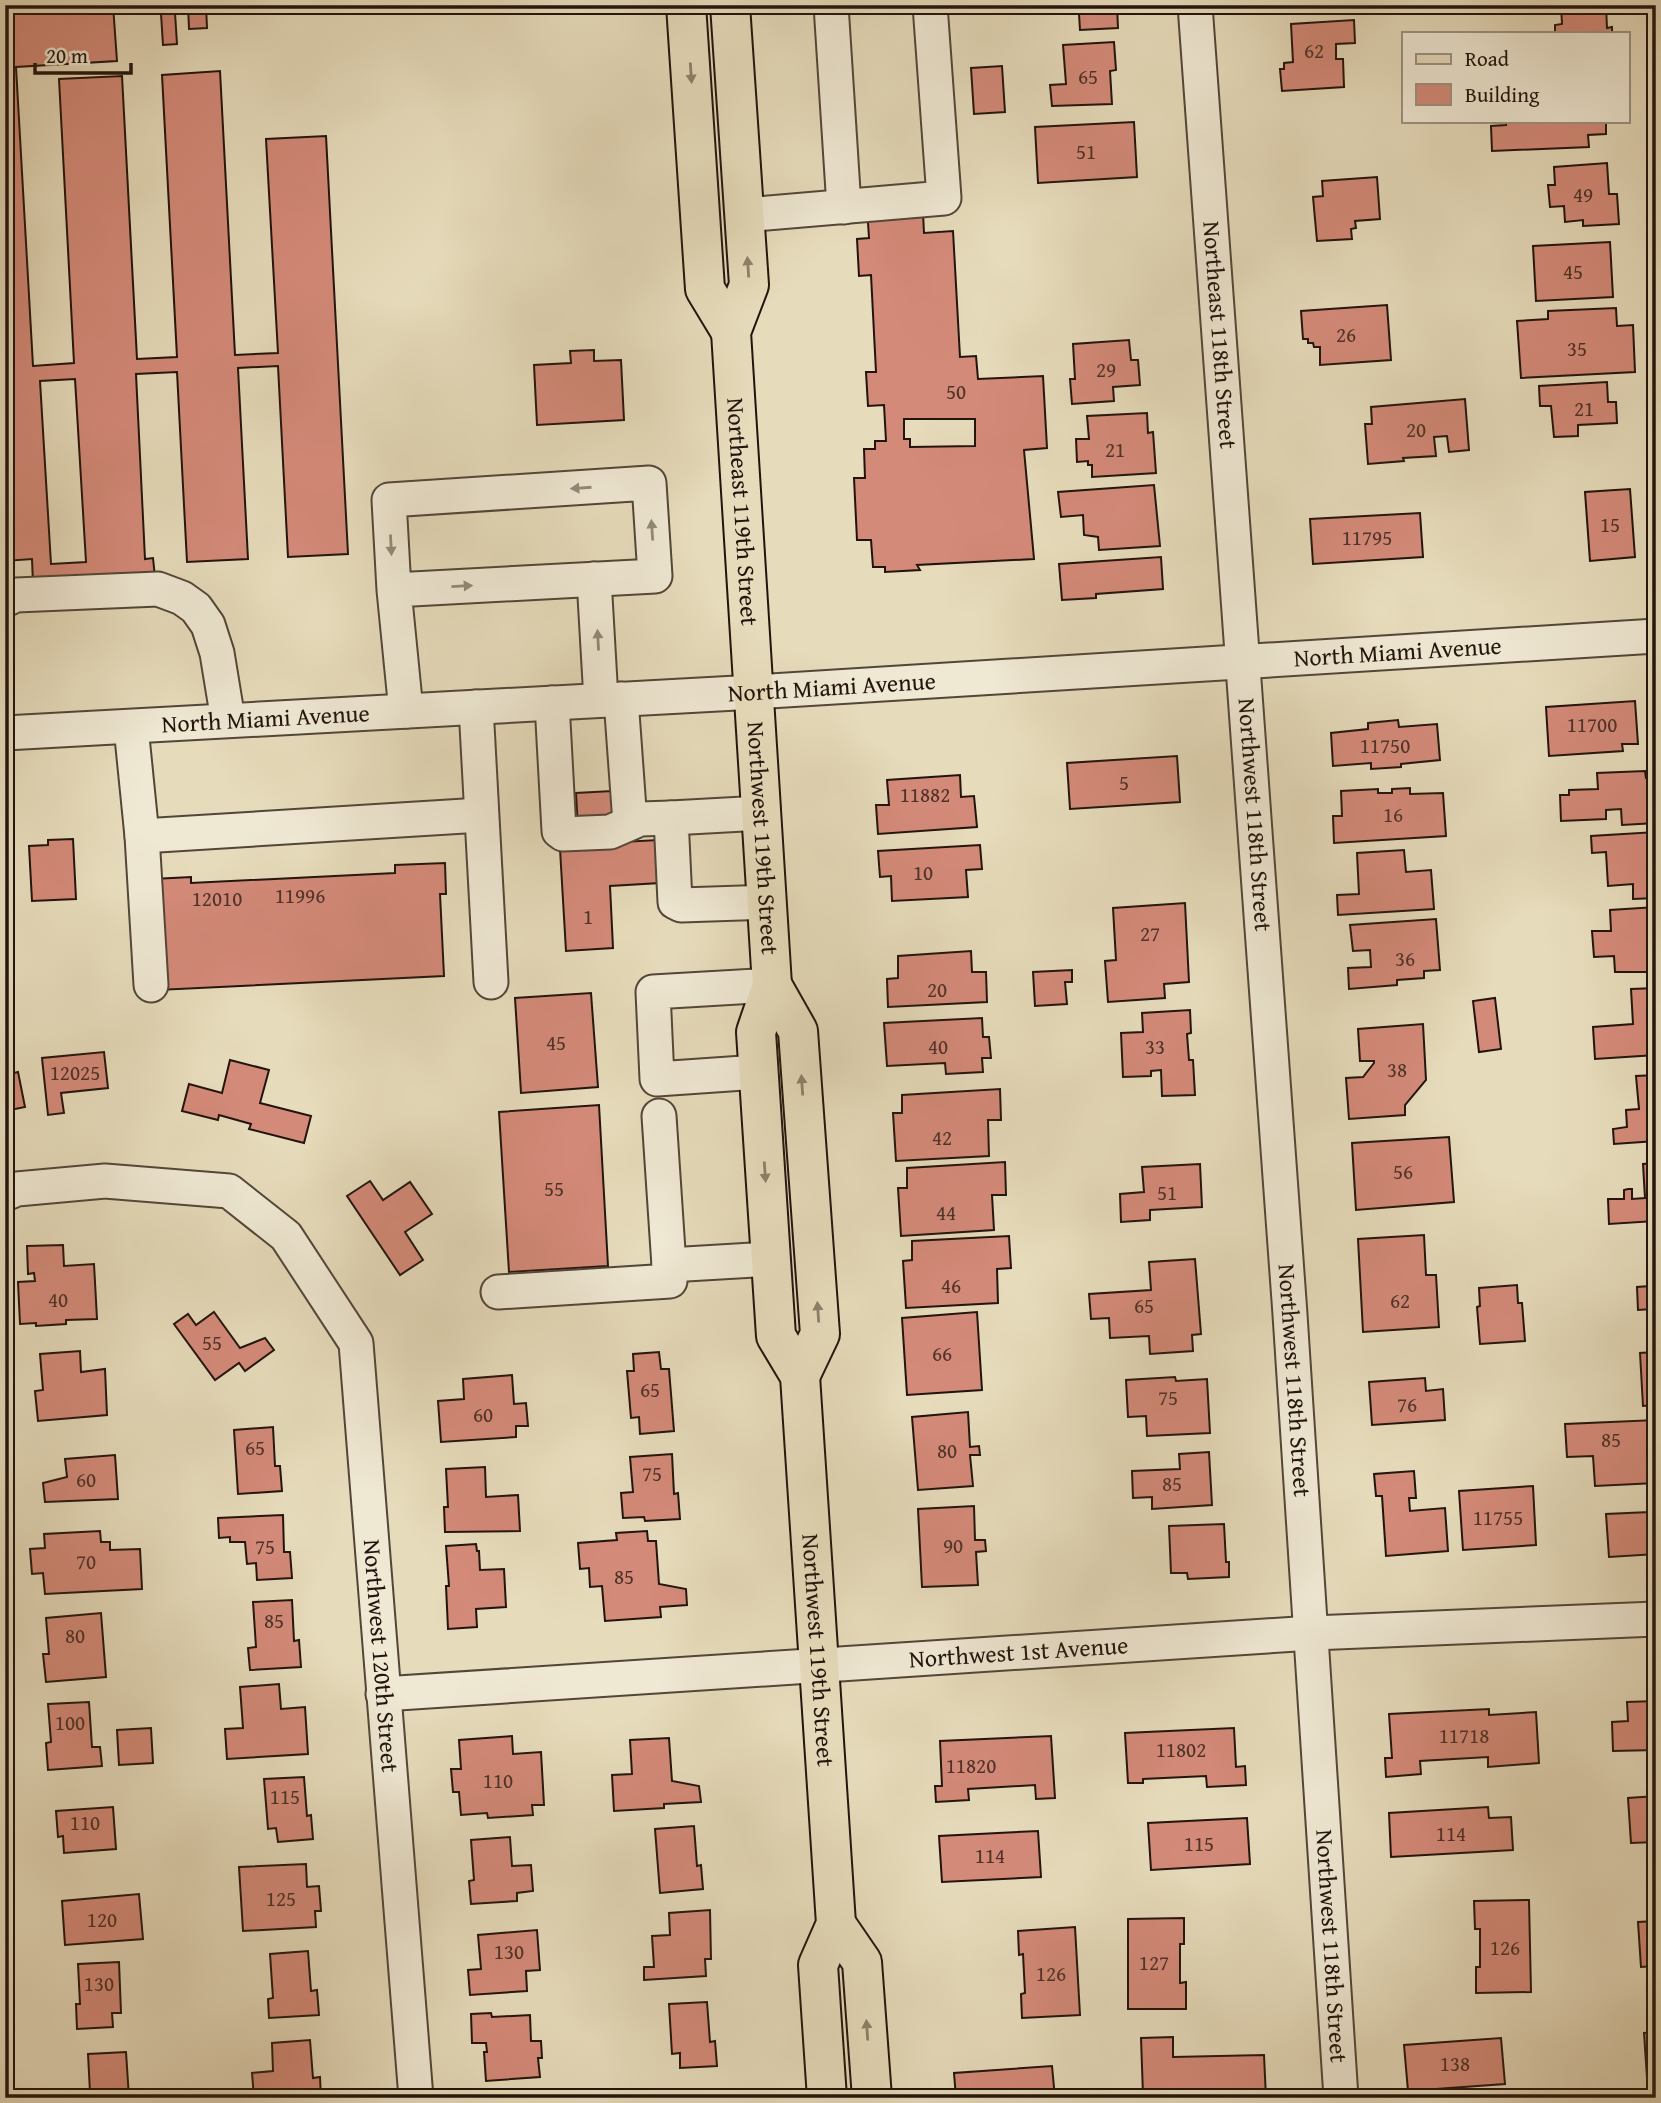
<svg xmlns="http://www.w3.org/2000/svg" width="1661" height="2103" font-family="'Gentium Book Plus',serif">
<style>
.building{fill:#d48a79;stroke:#22140d;stroke-width:2;fill-rule:evenodd}
.lines{fill:none;stroke-linecap:round;stroke-linejoin:round}
.minor-casing{stroke:#534638;stroke-width:37}
.major-casing{stroke:#22140d;stroke-width:42}
.minor{stroke:#efe8d3;stroke-width:33}
.major{stroke:#e6dbbb;stroke-width:38}
.oneway{fill:#8e816d}
.oneway2{fill:#93897a}
.labels{text-anchor:middle;stroke-width:6;stroke-linejoin:round;paint-order:stroke}
.number-label{font-size:21px;fill:#4e3228}
.street-label{font-size:24px;fill:#22140d;stroke:#efe8d3}
</style>
<rect width="100%" height="100%" fill="#e6dbbb"/>
<filter id="stains"><feTurbulence type="fractalNoise" baseFrequency=".00286" numOctaves="4"/><feColorMatrix values="0 0 0 0 .2 0 0 0 0 .09 0 0 0 0 .02 0 0 0 .5 -.17"/></filter>
<radialGradient id="worn" r=".72"><stop offset=".6" stop-color="#630" stop-opacity="0"/><stop offset="1" stop-color="#630" stop-opacity=".3"/></radialGradient>
<g class="building">
<path d="M5,5H113L117,61L16,67L33,366L74,363L59,79L122,76L137,359L177,357L162,75L220,71L235,355L278,353L266,139L326,136L348,554L288,557L278,366L238,368L248,559L187,562L177,372L136,374L145,559L153,558L155,577L33,584L32,559L5,561ZM75,379L86,562L51,564L40,381Z"/>
<path d="M188,5H206L207,28L189,29Z"/>
<path d="M968,5H1000V8L968,11Z"/>
<path d="M1063,5H1117L1118,28L1080,30L1079,14H1064Z"/>
<path d="M1561,5H1606L1607,28L1612,27V33H1555V25L1562,24Z"/>
<path d="M175,13L177,44L163,45L161,14Z"/>
<path d="M1354,20L1355,43L1336,44V59H1343L1344,87L1282,91L1280,69H1284V63L1293,62L1291,24Z"/>
<path d="M1114,42L1116,70L1110,71L1112,104L1052,106L1050,85L1066,84L1063,45Z"/>
<path d="M1002,66L1005,112L974,114L971,68Z"/>
<path d="M1506,121H1606V134L1588,135L1589,147L1492,151L1491,126L1506,125Z"/>
<path d="M1134,122L1137,177L1038,183L1035,127Z"/>
<path d="M1607,163L1609,194H1617L1619,224L1583,226V220L1565,222L1564,206L1550,207L1548,185H1555L1554,167Z"/>
<path d="M1377,177L1380,219L1355,221L1356,228L1351,229L1352,239L1317,241L1313,197L1323,196L1322,181Z"/>
<path d="M867,207L923,213L924,233L953,231L960,357L976,356L978,379L1043,376L1047,448L1024,450L1034,559L917,565L920,570L885,572V567H873L871,540H857L854,478H865L864,449H875V441H886L884,405L868,406L866,372H876L871,275L859,276L857,239L869,238ZM904,419H975V446L910,447V439H904Z"/>
<path d="M1610,242L1613,297L1536,301L1533,246Z"/>
<path d="M1387,305L1391,360L1320,365V347H1314L1313,343H1308V339H1303L1301,311Z"/>
<path d="M1616,308L1617,326L1633,325L1635,372L1521,378L1517,321L1548,319V311Z"/>
<path d="M1129,340L1131,360H1138L1140,385L1113,387L1114,401L1072,404L1070,379H1075L1073,344Z"/>
<path d="M594,350V361L621,360L624,420L537,425L534,365L571,363L570,351Z"/>
<path d="M1607,382L1608,402H1616L1617,423L1578,425V436L1554,437L1551,406H1540L1539,386Z"/>
<path d="M1465,399L1469,450L1449,452L1447,436L1434,437L1436,456L1403,458L1404,461L1368,464L1365,424H1372L1371,407Z"/>
<path d="M1147,413L1148,433L1153,432L1156,473L1092,477V465H1088V461L1077,462L1076,439H1089L1087,416Z"/>
<path d="M1154,485L1160,546L1099,550L1098,537L1084,535L1083,515L1061,517L1058,492Z"/>
<path d="M1630,489L1635,557L1590,561L1585,492Z"/>
<path d="M1420,513L1423,557L1313,564L1310,519Z"/>
<path d="M1161,557L1163,589L1096,594V598L1062,600L1059,564Z"/>
<path d="M1635,701L1638,744H1622L1623,751L1549,756L1546,707Z"/>
<path d="M1398,720L1399,727L1437,724L1440,760L1401,764V767L1371,769V763L1333,766L1331,733L1368,729V723Z"/>
<path d="M1177,756L1180,802L1070,809L1067,763Z"/>
<path d="M1645,771L1646,778L1656,777V823L1622,825L1621,809L1606,810V819L1561,821L1560,795H1569V790L1598,789L1597,773Z"/>
<path d="M960,775L961,797L974,796L977,827L878,834L876,805H889L887,780Z"/>
<path d="M1410,788V794L1443,793L1446,836L1334,843L1333,816H1342L1341,791L1378,789V793H1392V789Z"/>
<path d="M612,791L615,825L578,827L576,793Z"/>
<path d="M1656,832V898L1633,899V884L1608,886L1606,852L1592,853L1591,836Z"/>
<path d="M73,839L76,899L32,901L29,846L48,845V840Z"/>
<path d="M658,840L660,883L610,886L613,948L566,951L560,849L603,843Z"/>
<path d="M980,845L982,869L966,870L968,897L892,901L891,876L880,877L878,851Z"/>
<path d="M1404,850L1406,872L1431,870L1434,909L1338,915L1337,895L1359,894L1357,853Z"/>
<path d="M445,863L446,894H440L444,976L158,990L153,879L191,877V883L395,873V865Z"/>
<path d="M5,871H8L11,910H5Z"/>
<path d="M1185,903L1189,982L1164,984L1165,998L1108,1002L1105,961L1116,960L1113,908Z"/>
<path d="M1656,907V972H1615L1614,956L1594,957L1592,931H1611L1610,910Z"/>
<path d="M1436,919L1440,970L1424,971V978L1397,980V985L1349,989L1348,968L1371,967L1370,950L1353,951L1350,925Z"/>
<path d="M971,951L972,972H986L987,1002L888,1007L887,979L898,978V956Z"/>
<path d="M1072,970V982H1065L1067,1004L1035,1006L1033,972Z"/>
<path d="M1656,988V1055L1595,1059L1593,1027L1633,1024L1631,989Z"/>
<path d="M591,993L598,1087L521,1093L515,998Z"/>
<path d="M1495,998L1501,1049L1479,1052L1473,1001Z"/>
<path d="M1190,1010L1191,1033L1187,1034L1189,1060H1193L1195,1095L1162,1096L1161,1070L1151,1071V1076L1123,1077L1121,1033L1143,1032L1142,1013Z"/>
<path d="M982,1018L983,1037H989L991,1058H982L983,1072L946,1074L945,1063L887,1066L884,1023Z"/>
<path d="M1423,1024L1426,1080L1405,1105V1115L1349,1119L1346,1078L1363,1077L1374,1063V1061H1360L1358,1029Z"/>
<path d="M104,1052L108,1088L61,1093L64,1113L48,1115L42,1058Z"/>
<path d="M230,1060L269,1070L260,1103L311,1116L304,1143L249,1129L251,1124L219,1115L218,1120L182,1111L189,1084L222,1093Z"/>
<path d="M18,1072L25,1107L5,1111V1075Z"/>
<path d="M1656,1075V1141L1614,1144L1613,1129L1627,1127L1626,1110L1639,1109L1636,1076Z"/>
<path d="M1000,1089L1001,1120H988L989,1156L896,1161L893,1113H902V1095Z"/>
<path d="M599,1105L608,1266L509,1272L499,1112Z"/>
<path d="M1449,1137L1454,1202L1356,1210L1352,1143Z"/>
<path d="M1005,1162L1006,1195H992L994,1230L901,1236L898,1188H907V1168Z"/>
<path d="M1656,1163V1228L1655,1221L1609,1224L1608,1199H1624V1190L1628,1189H1632V1199L1645,1198L1643,1164Z"/>
<path d="M1200,1164L1202,1207L1150,1210V1220L1121,1222L1120,1194L1144,1192L1142,1167Z"/>
<path d="M370,1181L383,1200L410,1182L432,1214L405,1232L423,1260L400,1275L347,1196Z"/>
<path d="M1424,1235L1426,1275H1436L1439,1327L1363,1332L1358,1239Z"/>
<path d="M1009,1236L1011,1268L997,1269L998,1303L906,1308L903,1261L912,1260V1241Z"/>
<path d="M63,1245L64,1266L94,1264L97,1319L66,1320V1324L36,1326V1323L20,1324L18,1282L35,1281L34,1273L28,1274L27,1246Z"/>
<path d="M1195,1259L1201,1334L1192,1335L1193,1351L1150,1354L1149,1336L1110,1338L1109,1318L1091,1319L1089,1294L1151,1290L1149,1262Z"/>
<path d="M1649,1265H1656V1317H1652V1309L1638,1310L1637,1287L1650,1286Z"/>
<path d="M1517,1285L1518,1303H1522L1525,1341L1480,1344L1477,1307L1480,1306L1479,1288Z"/>
<path d="M214,1312L240,1348L265,1338L274,1350L245,1371L239,1363L215,1380L174,1324L188,1314L196,1325Z"/>
<path d="M977,1312L982,1390L907,1395L902,1318Z"/>
<path d="M1654,1339H1656V1405L1643,1406L1640,1353L1655,1352Z"/>
<path d="M80,1351L81,1372L105,1369L107,1415L38,1421L35,1391L43,1390L40,1354Z"/>
<path d="M659,1352L661,1369H669L674,1431L640,1434L639,1417L631,1418L627,1371H634L633,1354Z"/>
<path d="M512,1375L514,1404L526,1403L528,1426H516V1437L441,1442L438,1401L464,1399L463,1379Z"/>
<path d="M1175,1377L1176,1381L1207,1379L1210,1433L1147,1436L1146,1416L1128,1417L1126,1380Z"/>
<path d="M1425,1378L1426,1391L1443,1389L1445,1420L1372,1425L1369,1382Z"/>
<path d="M968,1412L970,1447L979,1446L980,1455H970L973,1486L918,1490L912,1417Z"/>
<path d="M1656,1420V1483L1595,1486L1593,1456L1567,1457L1565,1424Z"/>
<path d="M273,1427L275,1466H280L282,1491L238,1494L234,1430Z"/>
<path d="M1209,1452L1212,1505L1152,1509V1497L1133,1498L1132,1471L1180,1469L1179,1454Z"/>
<path d="M672,1454L674,1494L678,1493L680,1519L645,1521L644,1517L623,1518L621,1493L633,1492L630,1457Z"/>
<path d="M115,1455L118,1499L45,1502L43,1483L67,1477L65,1459Z"/>
<path d="M485,1467L486,1497L518,1495L520,1531L445,1532L444,1507H448L446,1469Z"/>
<path d="M1414,1471L1416,1498H1409L1410,1511L1445,1508L1448,1551L1386,1556L1382,1496H1376L1374,1474Z"/>
<path d="M1533,1486L1536,1545L1463,1550L1459,1491Z"/>
<path d="M1649,1500H1656V1554L1609,1557L1606,1514L1650,1512Z"/>
<path d="M974,1506L975,1540H985L986,1551L976,1552L978,1585L922,1587L918,1509Z"/>
<path d="M283,1515L284,1552H290L292,1578L257,1580L256,1563L247,1564L245,1542H230V1537L219,1538L218,1518Z"/>
<path d="M1224,1524L1226,1562H1229V1577L1188,1579L1187,1573H1171L1169,1526Z"/>
<path d="M100,1531L101,1542H110V1550L140,1549L142,1589L45,1594L43,1573L32,1574L30,1549L45,1548L44,1534Z"/>
<path d="M647,1531L648,1541H656L659,1584L686,1589L687,1605L660,1607L661,1617L605,1621L602,1586L590,1587L589,1568L580,1569L578,1543L617,1540L616,1533Z"/>
<path d="M476,1544L477,1551H479L480,1570L504,1569L506,1607L476,1609L477,1627L448,1629L446,1586H449L446,1546Z"/>
<path d="M292,1600L294,1641L299,1640L301,1667L250,1670L248,1648L256,1647L253,1602Z"/>
<path d="M101,1613L106,1677L46,1682L43,1654H49L46,1618Z"/>
<path d="M279,1684L281,1709L305,1707L308,1754L227,1759L225,1729L243,1728L240,1687Z"/>
<path d="M1656,1701V1750L1613,1751L1612,1722L1628,1721L1627,1702Z"/>
<path d="M89,1702L92,1747H100L102,1766L48,1770L46,1743L51,1742L48,1704Z"/>
<path d="M1489,1709V1715L1536,1712L1539,1763L1488,1767V1757L1420,1761L1421,1774L1386,1777L1385,1758H1392L1389,1714Z"/>
<path d="M151,1728L153,1763L119,1765L117,1730Z"/>
<path d="M1234,1728L1236,1767L1245,1766L1246,1785L1207,1787L1206,1776L1143,1779V1783H1128L1125,1733Z"/>
<path d="M512,1736L513,1754L541,1752L544,1805H532L533,1815L488,1818L487,1813L461,1815L459,1792H453L451,1769H461L459,1740Z"/>
<path d="M1051,1736L1055,1798L1036,1799L1035,1785L968,1789L969,1800L936,1802L935,1786H942L940,1741Z"/>
<path d="M669,1738L672,1781L699,1786L701,1802L664,1804V1808L614,1811L612,1775L632,1774L630,1740Z"/>
<path d="M304,1777L307,1816L311,1815L313,1839L278,1842L276,1828L268,1829L264,1779Z"/>
<path d="M1656,1796V1842L1631,1843L1628,1798Z"/>
<path d="M113,1807L116,1849L64,1853L63,1836L58,1837L56,1811Z"/>
<path d="M1488,1807L1489,1818L1511,1817L1513,1850L1391,1857L1389,1813Z"/>
<path d="M1247,1818L1250,1864L1151,1870L1148,1823Z"/>
<path d="M694,1826L697,1866L701,1865L703,1889L660,1893L655,1829Z"/>
<path d="M1038,1831L1041,1877L942,1882L939,1836Z"/>
<path d="M510,1837L512,1866L531,1865L533,1891L517,1893V1901L471,1904L469,1881L474,1880L471,1840Z"/>
<path d="M306,1864L307,1887L319,1886L321,1911H315L316,1927L243,1931L239,1867Z"/>
<path d="M139,1894L143,1939L65,1945L62,1901Z"/>
<path d="M1529,1900L1531,1992L1476,1993V1967H1480V1929H1475L1474,1901Z"/>
<path d="M710,1910L711,1959H705L706,1976L644,1980V1967H654L652,1936L670,1935L669,1913Z"/>
<path d="M1184,1918V1944H1180V1983L1186,1982V2009H1128V1919Z"/>
<path d="M1656,1921V1966L1641,1967L1638,1922Z"/>
<path d="M1075,1927L1080,2015L1022,2018L1021,1994L1025,1993L1023,1954L1019,1955L1018,1931Z"/>
<path d="M537,1930L540,1970L526,1971L527,1991L470,1995L468,1970L481,1969L478,1935Z"/>
<path d="M308,1951L311,1991L317,1990L319,2015L269,2018L268,1999L273,1998L270,1954Z"/>
<path d="M119,1962L121,2013H112L113,2027L77,2029L76,2004H80L78,1964Z"/>
<path d="M707,2002L710,2042L715,2041L717,2066L680,2068V2053L672,2054L669,2004Z"/>
<path d="M491,2013L492,2017L530,2015L531,2041H541L542,2058H538L540,2077L486,2081L484,2052H487L486,2043H472L471,2014Z"/>
<path d="M1656,2032V2078H1647L1644,2033Z"/>
<path d="M1173,2037V2057L1264,2055L1266,2098H1165V2095H1143L1141,2038Z"/>
<path d="M1501,2038L1505,2084L1408,2091L1404,2045Z"/>
<path d="M310,2040L313,2078L320,2077L321,2098H254L252,2073L273,2071L272,2043Z"/>
<path d="M126,2052L129,2098H86V2093L90,2092L88,2054Z"/>
<path d="M1052,2066L1055,2098H956L954,2073Z"/>
<path d="M693,2089L694,2098H655L654,2091Z"/>
</g>
<g class="lines">
<defs>
<g id="minor">
<path d="M831,5L844,207"/>
<path id="s1" d="M1195,5C1248,702 1298,1400 1341,2098"/>
<path d="M744,215L944,198L930,5"/>
<path d="M594,579L601,700"/>
<path d="M394,590L655,576L649,483L389,500L394,590L406,711"/>
<path d="M5,600L16,595L158,589L182,598L196,608L208,625L217,653L228,720"/>
<path d="M621,699L630,823"/>
<path d="M552,703L559,831L563,834L610,832L640,819L671,818"/>
<path d="M476,707L491,982"/>
<path d="M131,727L142,836L151,985"/>
<path id="s2" d="M5,733L755,692L1656,636"/>
<path d="M762,813L671,818L675,902L681,905L768,902"/>
<path d="M142,836L481,815"/>
<path d="M758,1072L657,1079L653,992L772,985"/>
<path id="s3" d="M5,1194L17,1189L105,1181L229,1191L286,1236L356,1343L416,2098"/>
<path d="M669,1265L770,1259"/>
<path d="M498,1292L670,1281L659,1116"/>
<path id="s4" d="M383,1694L1312,1633L1656,1619"/>
</g>
<g id="major">
<path d="M686,5L705,289L731,332"/>
<path id="s5" d="M730,5L749,285L731,332L772,985L756,1032L776,1336L800,1376L836,1924L818,1965L827,2098"/>
<path d="M772,985L798,1031L820,1334L800,1376"/>
<path d="M836,1924L862,1962L872,2098"/>
</g>
</defs>
<use href="#minor" class="minor-casing"/>
<use href="#major" class="major-casing"/>
<use href="#minor" class="minor"/>
<use href="#major" class="major"/>
</g>
<defs><path id="oneway-solid" d="M-6-.8H1V-3.2L6.5 0L1 3.2V.8H-6Z" transform="scale(1.75)"/></defs>
<g class="oneway">
<use href="#oneway-solid" transform="translate(691 73) rotate(86)"/>
<use href="#oneway-solid" transform="translate(748 267) rotate(-94)"/>
<use href="#oneway-solid" transform="translate(802 1085) rotate(-94)"/>
<use href="#oneway-solid" transform="translate(765 1172) rotate(86)"/>
<use href="#oneway-solid" transform="translate(818 1312) rotate(-94)"/>
<use href="#oneway-solid" transform="translate(867 2030) rotate(-94)"/>
</g>
<g class="oneway2">
<use href="#oneway-solid" transform="translate(581 488) rotate(176)"/>
<use href="#oneway-solid" transform="translate(652 530) rotate(-94)"/>
<use href="#oneway-solid" transform="translate(391 545) rotate(87)"/>
<use href="#oneway-solid" transform="translate(462 586) rotate(-3)"/>
<use href="#oneway-solid" transform="translate(598 640) rotate(-93)"/>
</g>
<g class="labels">
<g class="number-label">
<text x="1314" y="58">62</text>
<text x="1088" y="84">65</text>
<text x="1086" y="159">51</text>
<text x="1583" y="202">49</text>
<text x="1573" y="279">45</text>
<text x="1346" y="342">26</text>
<text x="1577" y="356">35</text>
<text x="1106" y="377">29</text>
<text x="956" y="399">50</text>
<text x="1584" y="416">21</text>
<text x="1416" y="437">20</text>
<text x="1115" y="457">21</text>
<text x="1610" y="532">15</text>
<text x="1367" y="545">11795</text>
<text x="1592" y="732">11700</text>
<text x="1385" y="753">11750</text>
<text x="1124" y="790">5</text>
<text x="925" y="802">11882</text>
<text x="1393" y="822">16</text>
<text x="923" y="880">10</text>
<text x="300" y="903">11996</text>
<text x="217" y="906">12010</text>
<text x="588" y="924">1</text>
<text x="1150" y="941">27</text>
<text x="1405" y="966">36</text>
<text x="937" y="997">20</text>
<text x="556" y="1050">45</text>
<text x="938" y="1054">40</text>
<text x="1155" y="1054">33</text>
<text x="1397" y="1077">38</text>
<text x="75" y="1080">12025</text>
<text x="942" y="1145">42</text>
<text x="1403" y="1179">56</text>
<text x="554" y="1196">55</text>
<text x="1167" y="1200">51</text>
<text x="946" y="1220">44</text>
<text x="951" y="1293">46</text>
<text x="58" y="1307">40</text>
<text x="1400" y="1308">62</text>
<text x="1144" y="1313">65</text>
<text x="212" y="1350">55</text>
<text x="942" y="1361">66</text>
<text x="650" y="1397">65</text>
<text x="1168" y="1405">75</text>
<text x="1407" y="1412">76</text>
<text x="483" y="1422">60</text>
<text x="1611" y="1447">85</text>
<text x="255" y="1455">65</text>
<text x="947" y="1458">80</text>
<text x="652" y="1481">75</text>
<text x="86" y="1487">60</text>
<text x="1172" y="1491">85</text>
<text x="1498" y="1525">11755</text>
<text x="953" y="1553">90</text>
<text x="265" y="1554">75</text>
<text x="86" y="1569">70</text>
<text x="624" y="1584">85</text>
<text x="274" y="1628">85</text>
<text x="75" y="1643">80</text>
<text x="70" y="1730">100</text>
<text x="1464" y="1743">11718</text>
<text x="1181" y="1757">11802</text>
<text x="971" y="1773">11820</text>
<text x="498" y="1788">110</text>
<text x="285" y="1804">115</text>
<text x="85" y="1830">110</text>
<text x="1451" y="1841">114</text>
<text x="1199" y="1851">115</text>
<text x="990" y="1863">114</text>
<text x="281" y="1906">125</text>
<text x="102" y="1927">120</text>
<text x="1505" y="1955">126</text>
<text x="509" y="1959">130</text>
<text x="1154" y="1970">127</text>
<text x="1051" y="1981">126</text>
<text x="99" y="1991">130</text>
<text x="1455" y="2071">138</text>
</g>
<g class="street-label">
<text dy="8" stroke="none"><textPath href="#s1" startOffset="331">Northeast 118th Street</textPath></text>
<text dy="8" stroke="none"><textPath href="#s5" startOffset="511">Northeast 119th Street</textPath></text>
<text dy="8" stroke="none"><textPath href="#s2" startOffset="1395">North Miami Avenue</textPath></text>
<text dy="8" stroke="none"><textPath href="#s2" startOffset="828">North Miami Avenue</textPath></text>
<text dy="8" stroke="none"><textPath href="#s2" startOffset="261">North Miami Avenue</textPath></text>
<text dy="8" stroke="none"><textPath href="#s1" startOffset="812">Northwest 118th Street</textPath></text>
<text dy="8" stroke="none"><textPath href="#s5" startOffset="838">Northwest 119th Street</textPath></text>
<text dy="8" stroke="none"><textPath href="#s1" startOffset="1379">Northwest 118th Street</textPath></text>
<text dy="8" stroke="none"><textPath href="#s5" startOffset="1661">Northwest 119th Street</textPath></text>
<text dy="8" stroke="none"><textPath href="#s4" startOffset="637">Northwest 1st Avenue</textPath></text>
<text dy="8" stroke="none"><textPath href="#s3" startOffset="740">Northwest 120th Street</textPath></text>
<text dy="8" stroke="none"><textPath href="#s1" startOffset="1946">Northwest 118th Street</textPath></text>
</g>
</g>
<rect width="1661" height="2103" fill="none" stroke="#e6dbbb" stroke-width="28"/>
<rect x="7" y="7" width="1647" height="2089" fill="none" stroke="#22140d" stroke-width="3.5"/>
<rect x="14" y="14" width="1633" height="2075" fill="none" stroke="#22140d" stroke-width="2"/>
<rect x="1402" y="32" width="228" height="91" fill="#efe8d3" stroke="#9d9384" stroke-width="2"/>
<rect x="1416" y="54" width="35" height="10" fill="#e6dbbb" stroke="#9d9384" stroke-width="2"/>
<text x="1465" y="66" font-size="21" fill="#22140d">Road</text>
<rect x="1416" y="84" width="35" height="21" fill="#d48a79" stroke="#9d9384" stroke-width="2"/>
<text x="1465" y="102" font-size="21" fill="#22140d">Building</text>
<path d="M35 63v10h96v-10" fill="none" stroke="#22140d" stroke-width="3.5"/>
<text x="46" y="63" font-size="21" fill="#22140d" stroke="#efe8d3" stroke-width="5" paint-order="stroke">20 m</text>
<rect width="100%" height="100%" filter="url(#stains)"/>
<rect width="100%" height="100%" fill="url(#worn)"/>
</svg>
